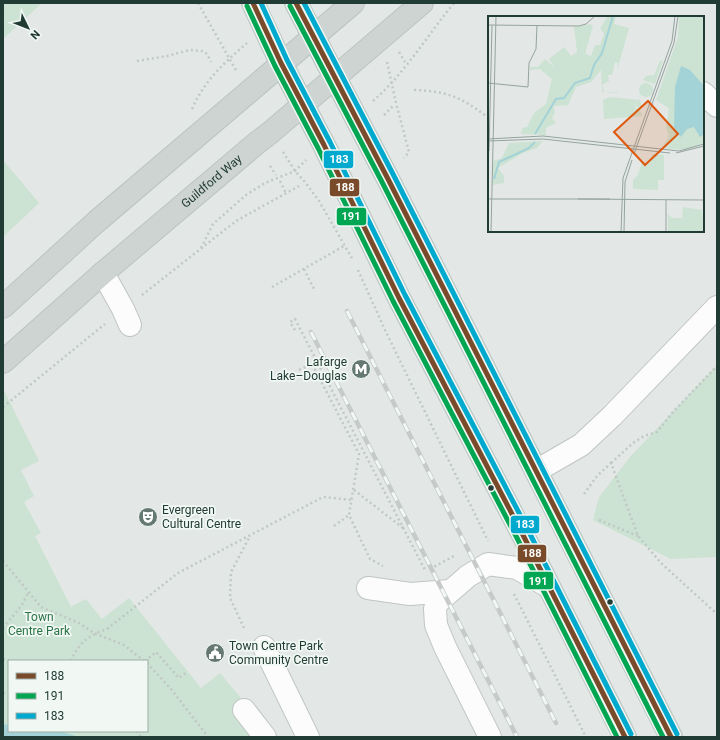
<svg xmlns="http://www.w3.org/2000/svg" width="720" height="740" font-family="Roboto,sans-serif">
<style>
.green{fill:#cce2d2;fill-rule:evenodd}
.water{fill:#a3d2d7}
.lines{fill:none;stroke-linecap:round;stroke-linejoin:round}
.minor-casing{stroke:#c0c5c3;stroke-width:24}
.major-casing{stroke:#bcc5c2;stroke-width:24}
.path{stroke:#c0c8c6;stroke-width:2.5;stroke-dasharray:2 3;stroke-linecap:butt}
.minor{stroke:#fbfcfb;stroke-width:22}
.major{stroke:#cdd4d2;stroke-width:22}
.rail-casing{stroke:#c6cac9;stroke-width:4.5}
.rail{stroke:#f1f8f4;stroke-width:3;stroke-dasharray:9;stroke-linecap:butt}
.bus-1-casing{stroke:#f1f8f4;stroke-width:8}
.bus-2-casing{stroke:#f1f8f4;stroke-width:8}
.bus-3-casing{stroke:#f1f8f4;stroke-width:8}
.bus-1{stroke:#7a4b2a;stroke-width:5}
.bus-2{stroke:#00a651;stroke-width:5}
.bus-3{stroke:#00a9ce;stroke-width:5}
.bus-dot{fill:#213c34;stroke:#f1f8f4;stroke-width:1.5}
.labels{text-anchor:middle;stroke-width:3.5;stroke-linejoin:round;paint-order:stroke}
.street-label{font-size:12px;fill:#213c34;stroke:#f1f8f4}
.poi-label{font-size:12px;fill:#213c34;stroke:#f1f8f4;text-anchor:start}
.park-label{font-size:12px;fill:#2a7345;stroke:#f1f8f4}
.inset-river{fill:none;stroke:#a3d2d7;stroke-width:2}
.inset-road{fill:none;stroke:#95a39f;stroke-width:1}
.view{fill:#de580e;fill-opacity:0.15;stroke:#de580e;stroke-width:2}
.inset-edge{fill:none;stroke:#213c34;stroke-width:2}
.line-badge{stroke:#f1f8f4;stroke-width:1.5}
.badge-label{font-size:11px;text-anchor:middle;font-weight:bold;fill:#fff}
</style>
<rect width="100%" height="100%" fill="#e3e8e6"/>
<g class="green">
<path d="M3,3H42L3,39Z"/>
<path d="M3,160L39,203L3,237Z"/>
<path d="M717,365V557L671,559L593,520L599,497L630,457Z"/>
<path d="M3,388L39,461L21,470L34,496L24,502L41,533L35,536L71,607L86,599L102,619L129,598L201,688L220,673L245,703L264,737H3ZM9,661H147V731H9Z"/>
</g>
<path class="water" d="M3,724L9,725V731H59L79,737H3Z"/>
<g class="lines">
<defs>
<g id="minor">
<path d="M703,93L717,106"/>
<path d="M103,273L123,309L130,325"/>
<path d="M536,471L581,445L612,416L717,307"/>
<path d="M368,588L410,594L450,591"/>
<path d="M264,647L308,737"/>
<path d="M244,710L265,737"/>
<path d="M490,737L445,647L436,625L435,609L437,603L468,576L488,564L517,568L549,587"/>
</g>
<g id="major">
<path d="M253,3L281,63L324,145L399,298L523,535L625,737"/>
<path d="M296,3L388,179L671,737"/>
<path d="M3,307L96,222L353,3"/>
<path id="s1" d="M3,362L103,273L258,142L271,132L422,3"/>
</g>
</defs>
<use href="#minor" class="minor-casing"/>
<use href="#major" class="major-casing"/>
<g class="path">
<path d="M198,3L237,72"/>
<path d="M399,52L405,62"/>
<path d="M137,61L167,56L190,50L202,51L207,54L211,62"/>
<path d="M387,62L396,103L409,152L404,158"/>
<path d="M414,90C446,91 461,97 486,116"/>
<path d="M373,101C405,73 427,36 454,3"/>
<path d="M192,109C204,81 224,63 247,43"/>
<path d="M384,115L393,106"/>
<path d="M283,152L295,171L305,182L319,201L353,260"/>
<path d="M270,166L276,175"/>
<path d="M280,181L286,193"/>
<path d="M201,248L213,224L246,195L265,183L295,171L306,160"/>
<path d="M304,269L314,289"/>
<path d="M358,270L385,330L488,541"/>
<path d="M272,287L344,246"/>
<path d="M142,295L236,221L299,186"/>
<path d="M295,330L290,322L295,319L425,570"/>
<path d="M299,370L312,364L359,454L349,515L370,559L383,566"/>
<path d="M3,407L105,324"/>
<path d="M611,463L633,443L644,436L657,432L672,413L717,366"/>
<path d="M354,490L403,528"/>
<path d="M584,494L597,476L611,463L638,536L661,563L717,614"/>
<path d="M599,520L638,536"/>
<path d="M334,526L349,515"/>
<path d="M3,561L41,607L79,623L94,633L124,645L144,661"/>
<path d="M430,569L454,556"/>
<path d="M514,594L586,737"/>
<path d="M3,628L22,605L28,593"/>
<path d="M244,628L230,598L231,572L250,536"/>
<path d="M3,659L11,661"/>
<path d="M71,661C79,642 88,636 107,629L178,573L323,497L352,500"/>
<path d="M145,661L156,652L179,678L187,672"/>
<path d="M147,663L171,689L208,737"/>
<path d="M3,693L9,692"/>
<path d="M136,731L141,737"/>
</g>
<use href="#minor" class="minor"/>
<use href="#major" class="major"/>
<defs>
<g id="rail">
<path d="M347,311L556,723"/>
<path d="M311,332L517,737"/>
</g>
</defs>
<use href="#rail" class="rail-casing"/>
<use href="#rail" class="rail"/>
<defs>
<g id="bus-1">
<path d="M253,3L281,63L324,145L399,298L523,535L625,737"/>
<path d="M296,3L388,179L671,737"/>
</g>
<g id="bus-2">
<path d="M247,6L275,66L318,148L393,301L517,538L617,737"/>
<path d="M290,6L382,182L663,737"/>
</g>
<g id="bus-3">
<path d="M261,3L287,60L330,142L405,295L529,532L631,734"/>
<path d="M304,3L394,176L677,734"/>
</g>
</defs>
<use href="#bus-1" class="bus-1-casing"/>
<use href="#bus-2" class="bus-2-casing"/>
<use href="#bus-3" class="bus-3-casing"/>
<use href="#bus-1" class="bus-1"/>
<use href="#bus-2" class="bus-2"/>
<use href="#bus-3" class="bus-3"/>
</g>
<defs>
<symbol id="metro-disc" viewBox="-11 -11 22 22"><circle r="9.5" fill="#657872" stroke="#f1f8f4"/><path d="M-5.5 5V-5H-3L0 0L3-5H5.5V5H3V-.5L0 4L-3-.5V5Z" fill="#fff"/></symbol>
<symbol id="theatre-disc" viewBox="-11 -11 22 22"><circle r="9.5" fill="#657872" stroke="#f1f8f4"/><path d="M-5-5.5Q0-4 5-5.5V0Q5 5 0 6Q-5 5-5 0ZM-3.3-2.5H-1v1.5H-3.3ZM1-2.5H3.3v1.5H1ZM-2.8 1Q0 5.5 2.8 1Z" fill="#fff"/></symbol>
<symbol id="civic-disc" viewBox="-11 -11 22 22"><circle r="9.5" fill="#657872" stroke="#f1f8f4"/><path d="M-.6-6.5H3V-4.5H.6V-3L4-1V1h2V6H-6V1h2V-1L-.6-3ZM-1.2 2.5V6h2.4V2.5Z" fill="#fff"/></symbol>
</defs>
<g fill-rule="evenodd">
<use href="#metro-disc" x="350" y="358" width="22" height="22"/>
<use href="#theatre-disc" x="137" y="506" width="22" height="22"/>
<use href="#civic-disc" x="204" y="642" width="22" height="22"/>
</g>
<g class="bus-dot">
<circle cx="491" cy="488" r="3.5"/>
<circle cx="610" cy="602" r="3.5"/>
</g>
<g class="labels">
<g class="street-label">
<text dy="4" stroke="none"><textPath href="#s1" startOffset="276">Guildford Way</textPath></text>
</g>
<g class="poi-label">
<text x="347" y="366" text-anchor="end">Lafarge<tspan x="347" dy="14">Lake–Douglas</tspan></text>
<text x="162" y="514">Evergreen<tspan x="162" dy="14">Cultural Centre</tspan></text>
<text x="229" y="650">Town Centre Park<tspan x="229" dy="14">Community Centre</tspan></text>
</g>
<g class="park-label">
<text x="39" y="621">Town<tspan x="39" dy="14">Centre Park</tspan></text>
</g>
</g>
<g transform="translate(488 16)">
<rect width="216" height="216" fill="#e3e8e6"/>
<path d="M120,0H128L126,8L141,12L129,55L130,47L127,46L124,59H120L121,65L114,69L116,76H130L131,72L130,77L114,76L113,54L103,66L88,71L80,89L65,90L67,96L64,102L68,107L58,112V119L33,118L34,112L39,111L46,97L58,88L64,63L52,53L42,54V51H50L57,43L67,52L61,43L76,31L83,40L89,36L86,11L102,8L105,10L98,34V38L103,40L107,29H112L116,18L112,12ZM191,0H216V127L198,134L174,132L181,120L178,111L181,92L168,84L190,21ZM175,44L167,68L155,64L158,60L166,59L172,45ZM151 74a7 7 0 1 1 14 0a7 7 0 1 1-14 0ZM121,81L152,84L154,91H148L147,84V92L151,93L155,100L116,103L115,84ZM55,125L49,132L35,137L10,152L16,160V167L4,169L5,145L14,142L21,127ZM164,138L176,139V164H170V174L145,173V164L150,159L154,146L162,147ZM195,191L214,194L216,216H180V198L184,202H194Z" fill="#cce2d2"/>
<path d="M193,50L202,54L216,70V118L212,121L206,111L199,113L193,121L186,112L187,71Z" fill="#a3d2d7"/>
<path class="inset-river" d="M47,118L68,83L76,82L87,67L102,62L106,49L114,37L125,0M6,163L11,146L41,132L47,126"/>
<path class="inset-road" d="M0,9L91,10L98,8L107,0M0,67L40,71L41,47L48,33L49,9M0,123L55,120L191,135L216,128M0,125L55,123L182,137M1,135L4,9M188,137L216,130M146,138L186,27L190,0M0,183H57M57,183H122M90,183L216,184M3,216L8,0M133,216L135,162L184,25L187,0M136,216L137,166L144,144M178,216V184"/>
<path class="view" d="M160,85L190,118L157,149L126,116Z"/>
<rect width="216" height="216" class="inset-edge"/>
</g>
<g class="line-badge">
<rect x="323" y="150" width="31" height="19" rx="4" fill="#00a9ce"/>
<rect x="329" y="178" width="31" height="19" rx="4" fill="#7a4b2a"/>
<rect x="336" y="207" width="31" height="19" rx="4" fill="#00a651"/>
<rect x="510" y="515" width="30" height="19" rx="4" fill="#00a9ce"/>
<rect x="517" y="544" width="30" height="19" rx="4" fill="#7a4b2a"/>
<rect x="523" y="571" width="31" height="19" rx="4" fill="#00a651"/>
</g>
<g class="badge-label">
<text x="339" y="163">183</text>
<text x="345" y="191">188</text>
<text x="351" y="220">191</text>
<text x="525" y="528">183</text>
<text x="532" y="557">188</text>
<text x="538" y="585">191</text>
</g>
<rect width="720" height="740" fill="none" stroke="#213c34" stroke-width="8"/>
<rect x="8" y="660" width="140" height="72" fill="#f1f8f4" stroke="#9eada7"/>
<rect x="16" y="673" width="20" height="6" fill="#7a4b2a" stroke="#9eada7"/>
<text x="44" y="680" font-size="12" fill="#213c34">188</text>
<rect x="16" y="693" width="20" height="6" fill="#00a651" stroke="#9eada7"/>
<text x="44" y="700" font-size="12" fill="#213c34">191</text>
<rect x="16" y="713" width="20" height="6" fill="#00a9ce" stroke="#9eada7"/>
<text x="44" y="720" font-size="12" fill="#213c34">183</text>
<g transform="translate(28 28) rotate(133)" stroke="#f1f8f4" stroke-width="3" paint-order="stroke">
<path d="M0-3L7 15L0 10L-7 15Z" fill="#213c34"/>
<text y="-6" font-size="11" font-weight="bold" text-anchor="middle" fill="#213c34">N</text>
</g>
</svg>
